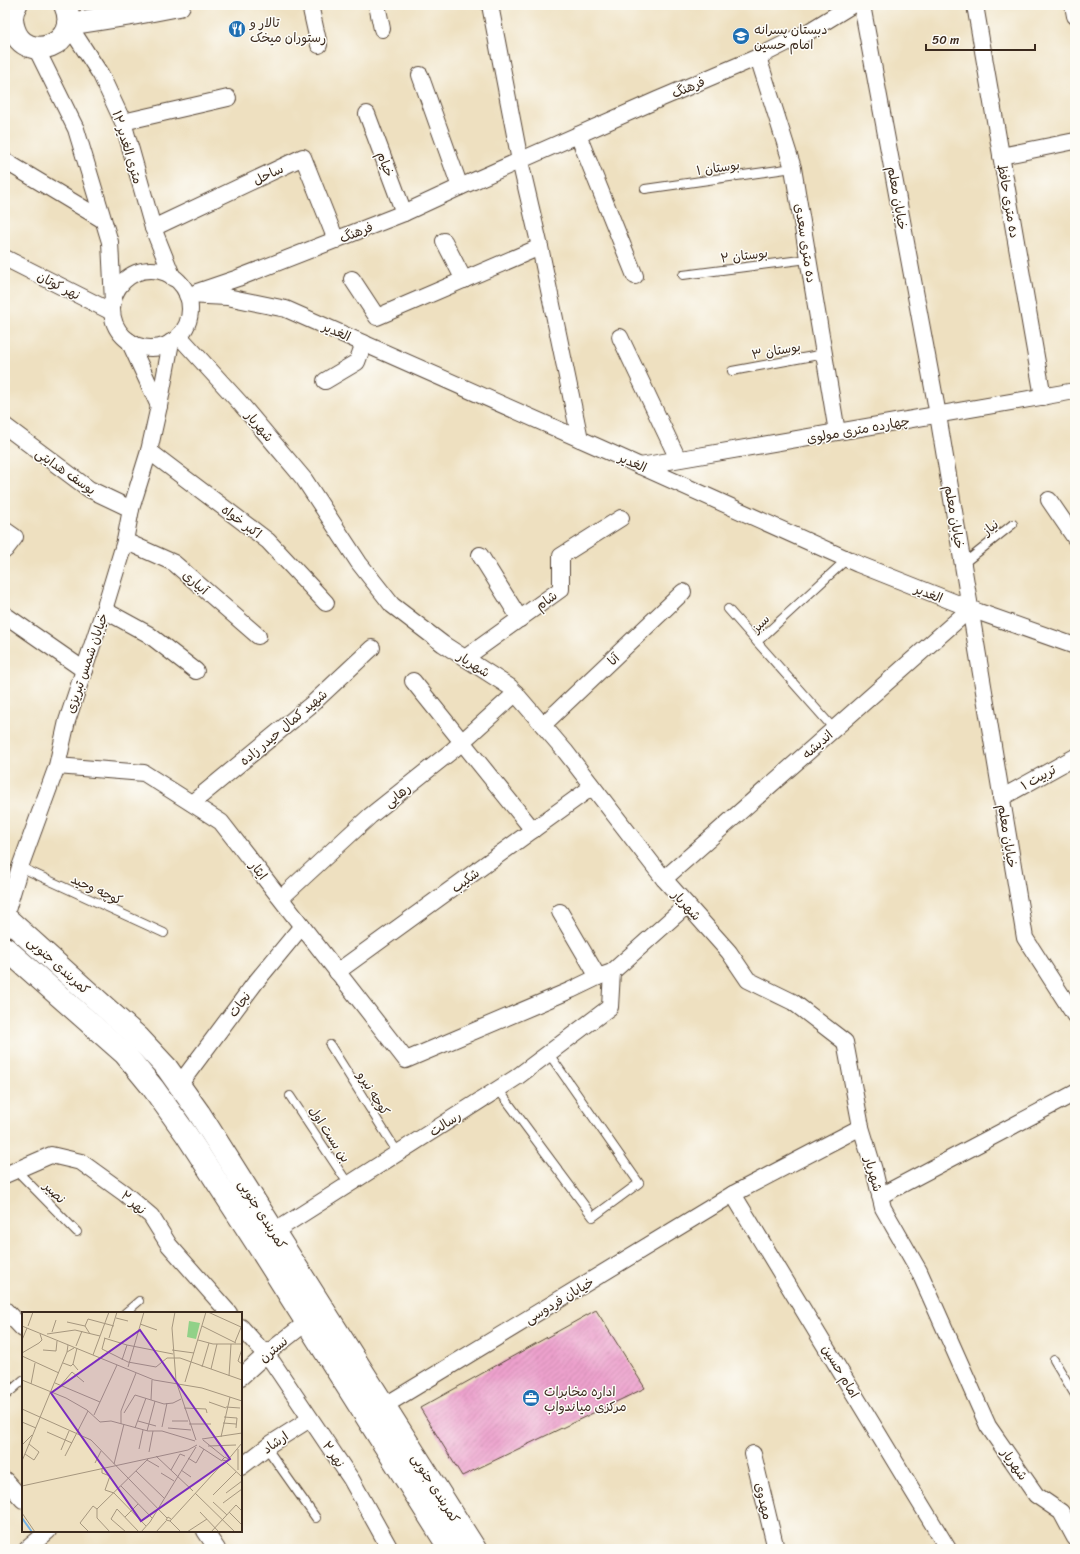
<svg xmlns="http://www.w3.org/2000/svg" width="1080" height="1554" font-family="Sriracha,'Playpen Sans Arabic',sans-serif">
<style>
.building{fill:url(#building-hatch)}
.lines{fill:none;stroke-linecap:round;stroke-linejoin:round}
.lane-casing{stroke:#564536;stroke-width:10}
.street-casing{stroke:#564536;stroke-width:18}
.secondary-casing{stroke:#564536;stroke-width:24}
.primary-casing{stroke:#564536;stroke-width:24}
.lane{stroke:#fff;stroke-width:8}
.street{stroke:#fff;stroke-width:16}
.secondary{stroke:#fff;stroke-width:22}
.primary{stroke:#fff;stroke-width:22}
.labels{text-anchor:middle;stroke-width:3;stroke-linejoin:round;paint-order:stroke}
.poi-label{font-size:13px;fill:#3b2a1e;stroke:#fdfcf7;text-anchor:start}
.street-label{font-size:13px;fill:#3b2a1e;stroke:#fdfcf7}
.inset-river{fill:none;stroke:#74b2e7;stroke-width:2}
.inset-road{fill:none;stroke:#a6977f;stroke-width:1}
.view{fill:#7b2cbf;fill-opacity:0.15;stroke:#7b2cbf;stroke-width:2}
.inset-edge{fill:none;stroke:#3b2a1e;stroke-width:2}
</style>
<defs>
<pattern id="building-hatch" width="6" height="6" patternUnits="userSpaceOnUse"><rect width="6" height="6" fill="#eda1cd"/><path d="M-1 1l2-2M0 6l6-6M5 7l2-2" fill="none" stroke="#c183a6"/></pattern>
</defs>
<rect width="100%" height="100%" fill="#fdfcf7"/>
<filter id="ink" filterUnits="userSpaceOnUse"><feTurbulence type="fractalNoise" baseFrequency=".025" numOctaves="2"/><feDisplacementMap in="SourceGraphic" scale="8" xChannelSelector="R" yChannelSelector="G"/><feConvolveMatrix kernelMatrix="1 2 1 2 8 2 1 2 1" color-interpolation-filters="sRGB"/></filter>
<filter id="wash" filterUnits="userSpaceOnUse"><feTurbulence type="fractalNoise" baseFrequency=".012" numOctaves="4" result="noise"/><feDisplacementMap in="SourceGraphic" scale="16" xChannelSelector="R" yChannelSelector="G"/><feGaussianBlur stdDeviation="0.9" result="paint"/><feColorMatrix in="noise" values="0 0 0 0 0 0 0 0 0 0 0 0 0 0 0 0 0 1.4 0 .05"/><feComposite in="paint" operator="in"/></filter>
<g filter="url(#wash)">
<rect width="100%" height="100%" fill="#eee0c0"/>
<g id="blocks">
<path class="building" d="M596,1310L645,1388L462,1476L420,1408Z"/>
</g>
</g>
<g filter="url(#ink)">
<use href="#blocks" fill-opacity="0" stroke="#564536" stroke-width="1"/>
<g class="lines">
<defs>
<g id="lane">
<path d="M645,189L793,168"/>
<path d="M683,275L808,259"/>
<path d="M732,371L824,354"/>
<path d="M963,564L1013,524"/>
<path d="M728,609L757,642"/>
<path d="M834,729L757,642L847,559"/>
<path d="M20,867L164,933"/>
<path d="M330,1045L398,1153"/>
<path d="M498,1089L593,1217L639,1183L549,1054"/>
<path d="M290,1096L349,1185"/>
<path d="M16,1170L77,1232"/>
<path d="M125,1313L139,1301"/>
<path d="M1054,1360L1075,1395"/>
<path d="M5,1396L23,1380"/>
<path d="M266,1447L316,1518"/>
</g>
<g id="street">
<path d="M310,5L319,45"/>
<path d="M377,5L382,29"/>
<path d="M490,5L520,161L540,247L580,439"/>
<path d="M862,5L938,415L1025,938L1075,1016"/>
<path d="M975,5L1043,397"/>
<path d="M1073,5L1075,16"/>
<path d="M68,24L101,75L123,122L153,228L173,278"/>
<path d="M36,48L76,129L110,242L113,302"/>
<path d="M758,57L793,168L837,432"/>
<path d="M420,75L460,187"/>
<path d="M367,114L404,213"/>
<path d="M123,122L228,98"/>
<path d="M578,135L635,276"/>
<path d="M1001,156L1075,141"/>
<path d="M5,161L103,220"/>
<path d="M153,228L303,157L336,240"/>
<path d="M444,241L464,280"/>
<path d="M5,258L112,312"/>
<circle cx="151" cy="309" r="39"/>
<path d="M352,279L377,317L540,247"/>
<path d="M197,292L238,278L404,213L460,187L657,100L758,57L808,32L852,5"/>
<path d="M187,295L227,297L286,309L598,447L858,564L979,612L1075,646"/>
<path d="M179,336L240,403L304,479L359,563L392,605L443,644L510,687L565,751L664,879L729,952L748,980L793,1002L845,1042L861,1127L874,1170L883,1208L919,1271L988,1426L1036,1495L1061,1512L1075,1538"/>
<path d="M620,337L678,459"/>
<path d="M129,341L159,406"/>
<path d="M325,381L357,362L364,343"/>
<path d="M5,426L89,489L131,509"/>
<path d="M149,451L268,541L326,603"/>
<path d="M640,466L1075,391"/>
<path d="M1049,500L1075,538"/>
<path d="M5,530L15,537L5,550"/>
<path d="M125,541L174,563L258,636"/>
<path d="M480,555L520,619"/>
<path d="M104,610L148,634L196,671"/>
<path d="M5,615L84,670"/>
<path d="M465,658L561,589V556L621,518"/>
<path d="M413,681L533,830"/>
<path d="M543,725L683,592"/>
<path d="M57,766L144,773L221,822L406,1060L571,990L598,977"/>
<path d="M1001,798L1075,757"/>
<path d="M192,803L312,704L372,648"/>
<path d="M664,879L970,609"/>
<path d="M281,898L370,816L453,750L516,693"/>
<path d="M560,912L598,977L612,972L687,905"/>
<path d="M5,917L20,867L57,766L67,721L104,610L125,541L131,509L149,451L159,406L171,342"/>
<path d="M337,972L592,787"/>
<path d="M179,1085L255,983L302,926"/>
<path d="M5,1175L51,1155L81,1162L124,1193L151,1216L169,1245L229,1313"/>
<path d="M733,1194L948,1549"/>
<path d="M880,1196L1075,1093"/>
<path d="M274,1232L517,1077L610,1007L612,972"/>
<path d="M5,1310L23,1329"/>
<path d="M241,1327L273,1363L351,1479L390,1549"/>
<path d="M241,1377L265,1355L307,1322"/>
<path d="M384,1406L733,1194L861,1127"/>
<path d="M753,1454L776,1549"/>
<path d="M241,1467L272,1443L310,1419"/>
<path d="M5,1480L23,1500"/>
<path d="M205,1531L217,1549"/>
<path d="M27,1549L48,1531"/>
</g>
<g id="secondary">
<path d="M16,5C11,12 11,20 14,29C25,65 83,45 65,5"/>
<path d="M68,24L132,14L179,5"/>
</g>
<g id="primary">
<path d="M5,917L139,1038L167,1068L199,1113L475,1549"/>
<path d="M5,948L125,1054L153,1088L186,1134L259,1247L450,1549"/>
</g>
</defs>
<use href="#lane" class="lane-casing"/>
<use href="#street" class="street-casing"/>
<use href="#secondary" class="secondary-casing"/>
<use href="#primary" class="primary-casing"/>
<use href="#lane" class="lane"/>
<use href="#street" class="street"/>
<use href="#secondary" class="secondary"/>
<use href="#primary" class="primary"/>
</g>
</g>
<defs>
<symbol id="restaurant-disc" viewBox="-11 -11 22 22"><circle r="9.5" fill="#1f6fb2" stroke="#fdfcf7"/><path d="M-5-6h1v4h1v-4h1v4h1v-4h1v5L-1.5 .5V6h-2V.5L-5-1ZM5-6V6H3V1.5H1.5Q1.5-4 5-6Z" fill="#fff"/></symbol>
<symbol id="school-disc" viewBox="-11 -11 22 22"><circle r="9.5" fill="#1f6fb2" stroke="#fdfcf7"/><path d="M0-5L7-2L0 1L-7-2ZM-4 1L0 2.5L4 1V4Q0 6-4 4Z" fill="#fff"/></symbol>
<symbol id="office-disc" viewBox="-11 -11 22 22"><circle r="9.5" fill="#1f6fb2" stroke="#fdfcf7"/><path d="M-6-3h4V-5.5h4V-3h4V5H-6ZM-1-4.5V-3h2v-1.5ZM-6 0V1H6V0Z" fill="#fff"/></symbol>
</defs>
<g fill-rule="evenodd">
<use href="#restaurant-disc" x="227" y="19" width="20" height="20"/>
<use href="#school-disc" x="731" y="26" width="20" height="20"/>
<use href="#office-disc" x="521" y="1388" width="20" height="20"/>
</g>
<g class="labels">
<g class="poi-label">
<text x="250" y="27">تالار و<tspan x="250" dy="15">رستوران میخک</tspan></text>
<text x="754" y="34">دبستان پسرانه<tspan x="754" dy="15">امام حسین</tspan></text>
<text x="544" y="1396">اداره مخابرات<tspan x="544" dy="15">مرکزی میاندواب</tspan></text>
</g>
<g class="street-label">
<text transform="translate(688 87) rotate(-23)" y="5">فرهنگ</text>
<text transform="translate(128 147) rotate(73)" y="5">۱۲ متری الغدیر</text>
<text transform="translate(386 164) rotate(69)" y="5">خیام</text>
<text transform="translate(718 167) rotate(-8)" y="5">بوستان ۱</text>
<text transform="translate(268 174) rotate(-25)" y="5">ساحل</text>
<text transform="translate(898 198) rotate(80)" y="5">خیابان معلم</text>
<text transform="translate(1009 201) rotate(80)" y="5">ده متری حافظ</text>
<text transform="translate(356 232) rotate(-22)" y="5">فرهنگ</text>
<text transform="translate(806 243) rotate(81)" y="5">ده متری سعدی</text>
<text transform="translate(744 255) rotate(-7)" y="5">بوستان ۲</text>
<text transform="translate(59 285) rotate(27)" y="5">نهر کوتان</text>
<text transform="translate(337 331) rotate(24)" y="5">الغدیر</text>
<text transform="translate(776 350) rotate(-10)" y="5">بوستان ۳</text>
<text transform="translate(260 426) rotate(50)" y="5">شهریار</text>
<text transform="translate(858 429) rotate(-10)" y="5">چهارده متری مولوی</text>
<text transform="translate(633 462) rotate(24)" y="5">الغدیر</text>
<text transform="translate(66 471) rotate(35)" y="5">یوسف هدایتی</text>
<text transform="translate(955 517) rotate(80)" y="5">خیابان معلم</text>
<text transform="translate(242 521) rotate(37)" y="5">اکبر خواه</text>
<text transform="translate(990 527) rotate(-38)" y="5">نیاز</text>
<text transform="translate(196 582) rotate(41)" y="5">آبیاری</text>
<text transform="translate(929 593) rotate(22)" y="5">الغدیر</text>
<text transform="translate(546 600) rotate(-36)" y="5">شام</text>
<text transform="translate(760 623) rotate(-45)" y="5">سبز</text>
<text transform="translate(613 659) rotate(-44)" y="5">آنا</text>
<text transform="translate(86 663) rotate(-71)" y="5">خیابان شمس تبریزی</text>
<text transform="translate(474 664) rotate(33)" y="5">شهریار</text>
<text transform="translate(283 727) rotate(-40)" y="5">شهید کمال حیدر زاده</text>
<text transform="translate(817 744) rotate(-41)" y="5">اندیشه</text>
<text transform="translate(1038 777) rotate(-29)" y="5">تربیت ۱</text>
<text transform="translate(397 795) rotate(-39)" y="5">رهایی</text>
<text transform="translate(1008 836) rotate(81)" y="5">خیابان معلم</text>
<text transform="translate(259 870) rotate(52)" y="5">ایثار</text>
<text transform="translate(465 880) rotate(-36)" y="5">شکیب</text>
<text transform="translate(97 889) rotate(25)" y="5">کوچه وحید</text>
<text transform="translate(687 905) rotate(48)" y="5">شهریار</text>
<text transform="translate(59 965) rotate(42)" y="5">کمربندی جنوبی</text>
<text transform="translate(239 1004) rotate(-53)" y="5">نجات</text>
<text transform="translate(374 1093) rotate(58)" y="5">کوچه نیرو</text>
<text transform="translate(445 1123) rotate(-33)" y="5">رسالت</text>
<text transform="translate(330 1134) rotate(57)" y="5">بن بست اول</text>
<text transform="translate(874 1174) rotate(75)" y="5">شهریار</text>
<text transform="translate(55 1192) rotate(45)" y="5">نصیر</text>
<text transform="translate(134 1202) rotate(41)" y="5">نهر ۲</text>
<text transform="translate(263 1214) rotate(58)" y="5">کمربندی جنوبی</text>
<text transform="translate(559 1300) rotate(-31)" y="5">خیابان فردوسی</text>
<text transform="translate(273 1349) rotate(-39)" y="5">نسترن</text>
<text transform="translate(841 1371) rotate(59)" y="5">امام حسین</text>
<text transform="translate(275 1442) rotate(-35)" y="5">ارشاد</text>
<text transform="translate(334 1454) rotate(56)" y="5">نهر ۲</text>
<text transform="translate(1015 1464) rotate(55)" y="5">شهریار</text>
<text transform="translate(436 1488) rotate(58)" y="5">کمربندی جنوبی</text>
<text transform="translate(764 1501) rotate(77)" y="5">مهدوی</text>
</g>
</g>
<g transform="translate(22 1312)">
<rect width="220" height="220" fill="#eee0c0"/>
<path d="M167,9L178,11L174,27L165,25Z" fill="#91d188"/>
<path class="inset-river" d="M0,206L10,220"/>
<path class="inset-road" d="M153,0L150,16L154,69M186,0L219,15M94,6L106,9M45,10L63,14L68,22M118,12L135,18M0,14L132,68L180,76L220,89M6,14L11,0M63,14L66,7L92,14M180,14L214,31M30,20L34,8M25,22L53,18L78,24M82,26L105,33L151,42M83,26L80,37L106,50L134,55L145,46H158L220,68M87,26L95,0M0,28L5,16M176,28L191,32H220M213,30L220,13M46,33L45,40L52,36M54,34L60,19M220,37L216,49L220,52M21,38L34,39L35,29M150,38L172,41M0,41L17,31L20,28L18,22M71,43L87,0M0,44L37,61M100,48L105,33M41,51L49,54L51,52L56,58M51,52L55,36M106,55L122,0M180,55L187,31M189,57L195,32M207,64L209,32M0,68L44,86L65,98L78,110L89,109L126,119H140L173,129M163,70L184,0M33,71L78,90M9,72L13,51M155,72L174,128M39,73L50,60L62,70M129,88L130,68M187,90L204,96M204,95L218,96M162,96L184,97L185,101M0,97L69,128L145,206M102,101L113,83L142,92L151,91L159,87M72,103L95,53M202,105L215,106L214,116M116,109L134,114M150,109H166M0,110L14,116M201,111L214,112M99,112V99L114,61M167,112H189M140,115L145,91M113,116L124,86M146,116L169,118M125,119L133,89M25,120L50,131M199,125L208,85M180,127L220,121M181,128L202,145M0,133L10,123M177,134L200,149M186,134L214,133M117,137L121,118M216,137V158M39,138L47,119M127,140L131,119M3,142L12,148L17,140L7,132M43,144L66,99M134,144L171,179M166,146L174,151L182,137M206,147L203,145L200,148L205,149L220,131M125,148L137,155M0,149L45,40M204,150L220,165M73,151L79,139M92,152L102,112M80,156V161L88,164L83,178L92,181L124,214M149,158L158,142L163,144M159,158L169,165M114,159L142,186M139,161L152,169M0,174L166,138L175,133M99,174L130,206M173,181L213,220M204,181L220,169M191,183L214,160M191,190L205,203M201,191L220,177M178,200L197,220M207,200L220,213M0,201L13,220M103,205L116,192M149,207L146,205L144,208L148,209L202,150M148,209L159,220M67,220L58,211L71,194L75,197M88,220L75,206V197L127,146M104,220L89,207L95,197L117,220M119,220L128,210L174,135M134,220L144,209M165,220L185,207M189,220L214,193L220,199"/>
<path class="view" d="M118,18L208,147L119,209L29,81Z"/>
<rect width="220" height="220" class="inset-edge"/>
</g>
<rect width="1080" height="1554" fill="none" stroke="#fdfcf7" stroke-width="20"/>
<path d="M926 44v6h109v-6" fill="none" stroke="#3b2a1e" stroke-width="2"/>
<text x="932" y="44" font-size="12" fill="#3b2a1e" stroke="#fdfcf7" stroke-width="3" paint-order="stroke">50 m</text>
</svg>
